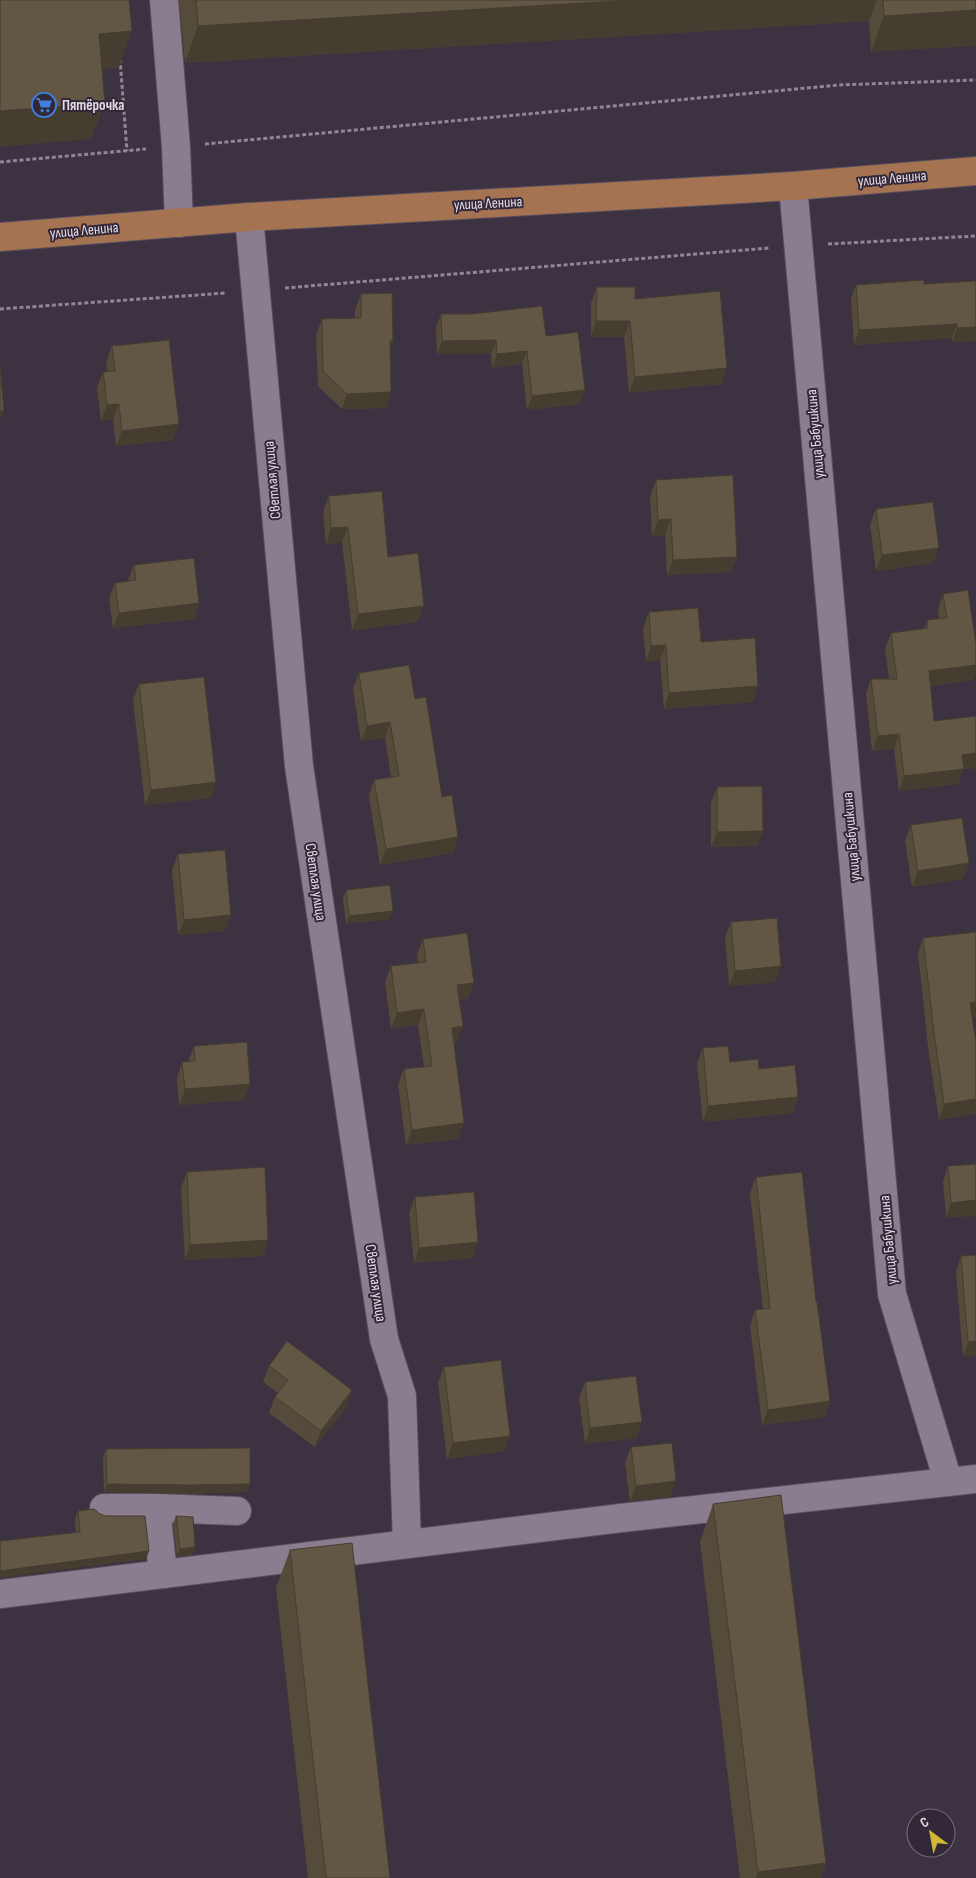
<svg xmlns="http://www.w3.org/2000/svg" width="976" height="1878" font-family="'Sofia Sans Condensed',sans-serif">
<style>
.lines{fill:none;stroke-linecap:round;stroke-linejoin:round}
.minor-casing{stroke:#594f5d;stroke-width:30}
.major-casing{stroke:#594f5d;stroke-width:30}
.path{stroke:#908794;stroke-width:3;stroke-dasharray:4 2.5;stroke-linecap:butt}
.minor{stroke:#8b7d90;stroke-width:28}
.major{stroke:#a67352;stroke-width:28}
.wall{fill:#544b3b}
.shaded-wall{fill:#453d30}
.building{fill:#625745;stroke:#453d30}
.labels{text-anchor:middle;stroke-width:4;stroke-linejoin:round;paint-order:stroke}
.poi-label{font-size:15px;font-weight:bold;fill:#e2dbe5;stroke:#332837;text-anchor:start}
.street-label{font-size:15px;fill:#e2dbe5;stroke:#332837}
</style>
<rect width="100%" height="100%" fill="#3d3241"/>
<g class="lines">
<defs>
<g id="minor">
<path d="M164,0L176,147L179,223"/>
<path d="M793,186L892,1294L948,1481"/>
<path d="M249,217L299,766L384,1339L402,1396L407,1544"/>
<path d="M104,1508H156L163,1574"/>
<path d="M156,1508L237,1511"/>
<path d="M0,1594L621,1518L976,1479"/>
</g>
<path id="major" d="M0,237L249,217L793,186L976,171"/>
</defs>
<use href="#minor" class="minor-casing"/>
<use href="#major" class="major-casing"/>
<g class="path">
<path d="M120,59L127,151"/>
<path d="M205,144L839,85L976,80"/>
<path d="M0,162L146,149"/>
<path d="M828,244L976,236"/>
<path d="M285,288L769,248"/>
<path d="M0,309L226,293"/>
</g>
<use href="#minor" class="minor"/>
<use href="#major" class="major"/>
</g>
<g class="wall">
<path d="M179,0H976L871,52L869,21L185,63Z"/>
<path d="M976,281L952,343V338L854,345L851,299L856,285L924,284Z"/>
<path d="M597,287L635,299L722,384L629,393L624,337H591V303Z"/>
<path d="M361,294L393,341L390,349L391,392L386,408L342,409L318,386L316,335L322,319L355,318V310Z"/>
<path d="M441,314L546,336L580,404L527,410L522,364L492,368L491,354H437L436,328Z"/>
<path d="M112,346L173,440L116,446L113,419L101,421L97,388L103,372H108L106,362Z"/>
<path d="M656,480L737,557L731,572L667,575L665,535L652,536L650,496Z"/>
<path d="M329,496L388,557L418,622L352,630L342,542L326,544L323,512Z"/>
<path d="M876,509L933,563L876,571L870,525Z"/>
<path d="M134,565L199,603L194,619L113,628L109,599L115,583L128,581Z"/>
<path d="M943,594L976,644V672L973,680L930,686L934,721L976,716V768L963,769L958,784L899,791L894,749L872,751L866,694L871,679H889L885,648L891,633L924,629L927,620L939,618L938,609Z"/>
<path d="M649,612L701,642L758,686L753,702L664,709L660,660L646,662L643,628Z"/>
<path d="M359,673L415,699L442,797L458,837L453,853L380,865L369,796L374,780L391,777L385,738L361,741L353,689Z"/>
<path d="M139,684L211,798L145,805L133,700Z"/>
<path d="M717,787L763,831L757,846L711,847V803Z"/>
<path d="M911,825L969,863L963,879L912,887L905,841Z"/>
<path d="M178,854L225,931L178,935L172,870Z"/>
<path d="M346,890L390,919L346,924L343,898Z"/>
<path d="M731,922L781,966L775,982L729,986L725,938Z"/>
<path d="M976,932V1017L972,1018L976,1042V1114L939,1120L928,1047L918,953L923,938Z"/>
<path d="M423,939L474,983L468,998L459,1000L457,1042L453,1043L458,1139L406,1145L398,1085L404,1069L424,1067L418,1025L391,1029L385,982L391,966L418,963L417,955Z"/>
<path d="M194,1046L250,1084L244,1100L179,1105L177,1078L182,1062H188Z"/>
<path d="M703,1048L730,1062L759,1069L798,1097L792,1113L703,1122L697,1064Z"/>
<path d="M976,1164L946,1218L943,1182L948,1166Z"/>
<path d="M187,1172L268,1240L263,1256L185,1260L181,1188Z"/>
<path d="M756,1177L816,1302L830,1401L824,1417L762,1425L750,1326L755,1310L763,1309L750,1193Z"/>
<path d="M415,1197L473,1258L414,1263L409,1213Z"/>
<path d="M976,1255V1356L963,1357L956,1272L961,1256Z"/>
<path d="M269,1366L347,1406L315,1447L269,1413L275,1397L278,1393L263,1382Z"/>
<path d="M444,1367L510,1436L504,1451L447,1459L438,1383Z"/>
<path d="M585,1382L642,1422L636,1438L585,1444L579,1398Z"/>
<path d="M631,1447L670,1497L630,1501L625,1463Z"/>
<path d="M106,1449L250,1484L247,1492L188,1494L104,1492L103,1457Z"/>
<path d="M713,1504L826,1863L821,1878H740L700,1542Z"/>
<path d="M78,1511L146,1559L76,1532L75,1519Z"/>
<path d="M176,1516L195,1547L192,1555L177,1557L173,1524Z"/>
<path d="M290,1550L390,1878H308L276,1588Z"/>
</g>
<g class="shaded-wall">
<path d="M633,0H877L869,21L185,63L198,26Z"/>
<path d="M976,10V46L871,52L884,16Z"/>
<path d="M132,31L119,68L85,71L99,34Z"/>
<path d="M105,103L91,139L0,147V111Z"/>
<path d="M596,321H630L624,337H591Z"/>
<path d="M957,324L952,338L854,345L859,330Z"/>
<path d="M976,327V341L952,343L957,328Z"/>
<path d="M496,340L491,354H437L442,341Z"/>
<path d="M390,341H393L387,357Z"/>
<path d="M527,351L522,364L492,368L497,354Z"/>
<path d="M727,368L722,384L629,393L635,377Z"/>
<path d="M585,390L580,404L527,410L532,396Z"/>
<path d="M391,392L386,408L342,409L347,394Z"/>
<path d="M119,404L113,419L101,421L107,405Z"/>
<path d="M0,411H4L0,421Z"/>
<path d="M179,424L173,440L116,446L122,431Z"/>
<path d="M671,519L665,535L652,536L658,520Z"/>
<path d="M348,527L342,542L326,544L331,528Z"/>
<path d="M939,548L933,563L876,571L882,555Z"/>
<path d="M737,557L731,572L667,575L673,560Z"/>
<path d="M199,603L194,619L113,628L119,613Z"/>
<path d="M424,606L418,622L352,630L358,614Z"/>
<path d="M666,645L660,660L646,662L651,646Z"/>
<path d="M976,665V672L973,680L923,687L929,671Z"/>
<path d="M758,686L753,702L664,709L669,693Z"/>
<path d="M390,722L385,738L361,741L367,726Z"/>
<path d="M899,734L894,749L872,751L878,736Z"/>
<path d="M976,753V768L963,769L958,784L899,791L904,776L962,755Z"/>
<path d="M216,782L211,798L145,805L151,790Z"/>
<path d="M763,831L757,846L711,847L717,832Z"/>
<path d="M458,837L453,853L380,865L386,849Z"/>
<path d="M969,863L963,879L912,887L918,871Z"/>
<path d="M393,911L390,919L346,924L349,916Z"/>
<path d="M231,915L225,931L178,935L184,920Z"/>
<path d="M781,966L775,982L729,986L735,971Z"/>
<path d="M474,983L468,998L451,1001L457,985Z"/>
<path d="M976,1002V1017L965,1019L970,1003Z"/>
<path d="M424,1009L418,1025L391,1029L397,1013Z"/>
<path d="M463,1026L457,1042L446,1044L452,1028Z"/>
<path d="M250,1084L244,1100L179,1105L185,1089Z"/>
<path d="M798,1097L792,1113L703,1122L708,1106Z"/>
<path d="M976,1099V1114L939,1120L944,1104Z"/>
<path d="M464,1123L458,1139L406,1145L412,1130Z"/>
<path d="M976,1200V1216L946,1218L951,1203Z"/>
<path d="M268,1240L263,1256L185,1260L190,1245Z"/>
<path d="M478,1242L473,1258L414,1263L419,1248Z"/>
<path d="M976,1341V1356L963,1357L968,1342Z"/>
<path d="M352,1390L347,1406L315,1447L321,1431Z"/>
<path d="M830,1401L824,1417L762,1425L768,1410Z"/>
<path d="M642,1422L636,1438L585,1444L590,1428Z"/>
<path d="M510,1436L504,1451L447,1459L453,1443Z"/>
<path d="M676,1481L670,1497L630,1501L636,1486Z"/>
<path d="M107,1484H250L247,1492L188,1494L104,1492Z"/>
<path d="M195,1547L192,1555L177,1557L180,1549Z"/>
<path d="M149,1551L146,1559L0,1578V1571Z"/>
<path d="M826,1863L821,1878H756L758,1872Z"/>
</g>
<g class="building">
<path d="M0,0H129L132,31L99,34L105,103L0,111Z"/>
<path d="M196,0H633L198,26Z"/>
<path d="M883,0H976V10L884,16Z"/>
<path d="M924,280V284L976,281V327L957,328V324L859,330L856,285Z"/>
<path d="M597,287H635V299L720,291L727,368L635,377L630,321H596Z"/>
<path d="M392,293L393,341H390L391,392L347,394L323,371L322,319L361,318V294Z"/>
<path d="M542,306L546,336L578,332L585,390L532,396L527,351L497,354L496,340L442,341L441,314H472Z"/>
<path d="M169,340L179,424L122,431L119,404L107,405L103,372L115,371L112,346Z"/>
<path d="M0,364L4,411H0Z"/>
<path d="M733,475L737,557L673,560L671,519L658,520L656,480Z"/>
<path d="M382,491L388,557L418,553L424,606L358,614L348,527L331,528L329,496Z"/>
<path d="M933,502L939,548L882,555L876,509Z"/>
<path d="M194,558L199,603L119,613L115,583L136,580L134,565Z"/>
<path d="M968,590L976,644V665L929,671L934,721L976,716V753L962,755L964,769L904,776L899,734L878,736L871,679H897L891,633L928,628L927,620L947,618L943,594Z"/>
<path d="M698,608L701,642L755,638L758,686L669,693L666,645L651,646L649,612Z"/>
<path d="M409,665L415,699L426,697L442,797L452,795L458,837L386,849L374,780L399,776L390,722L367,726L359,673Z"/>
<path d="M204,677L216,782L151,790L139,684Z"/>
<path d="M762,786L763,831L717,832V787Z"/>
<path d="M962,818L969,863L918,871L911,825Z"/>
<path d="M225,850L231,915L184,920L178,854Z"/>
<path d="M390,885L393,911L349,916L346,890Z"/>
<path d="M777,918L781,966L735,971L731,922Z"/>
<path d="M976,932V1002L970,1003L976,1042V1099L944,1104L934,1032L923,938Z"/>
<path d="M467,933L474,983L457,985L463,1026L452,1028L464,1123L412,1130L404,1069L432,1066L424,1009L397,1013L391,966L426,962L423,939Z"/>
<path d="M247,1042L250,1084L185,1089L182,1062L195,1061L194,1046Z"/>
<path d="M728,1046L730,1062L758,1059L759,1069L795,1065L798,1097L708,1106L703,1048Z"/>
<path d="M976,1164V1200L951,1203L948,1166Z"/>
<path d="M265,1167L268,1240L190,1245L187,1172Z"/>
<path d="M802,1172L816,1302H817L830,1401L768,1410L755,1310L770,1308L756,1177Z"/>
<path d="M474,1192L478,1242L419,1248L415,1197Z"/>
<path d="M976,1255V1341L968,1342L961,1256Z"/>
<path d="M287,1341L352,1390L321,1431L275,1397L288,1380L269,1366Z"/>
<path d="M501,1360L510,1436L453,1443L444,1367Z"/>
<path d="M636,1376L642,1422L590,1428L585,1382Z"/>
<path d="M672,1443L676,1481L636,1486L631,1447Z"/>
<path d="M250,1448V1484L191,1485L107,1484L106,1449Z"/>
<path d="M781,1495L826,1863L758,1872L713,1504Z"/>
<path d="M94,1509L100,1514L106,1516H145L149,1551L0,1571V1541L80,1532L78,1511Z"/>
<path d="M176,1516L193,1517L195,1547L180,1549Z"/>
<path d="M352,1543L390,1878H326L290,1550Z"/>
</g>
<defs>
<symbol id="supermarket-ring" viewBox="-11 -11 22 22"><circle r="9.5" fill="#332837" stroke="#3f7fe0" stroke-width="1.5"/><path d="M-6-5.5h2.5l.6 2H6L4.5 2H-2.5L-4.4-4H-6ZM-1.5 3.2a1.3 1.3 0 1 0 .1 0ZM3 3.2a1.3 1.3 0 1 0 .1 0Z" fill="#3f7fe0"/></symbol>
</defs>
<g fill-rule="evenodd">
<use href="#supermarket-ring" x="30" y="91" width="28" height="28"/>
</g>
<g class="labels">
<g class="poi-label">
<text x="62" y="110">Пятёрочка</text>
</g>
<g class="street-label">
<text transform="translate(892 178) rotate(-5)" y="5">улица Ленина</text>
<text transform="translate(488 203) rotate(-3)" y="5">улица Ленина</text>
<text transform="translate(84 230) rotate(-5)" y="5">улица Ленина</text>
<text transform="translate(815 434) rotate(-95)" y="5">улица Бабушкина</text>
<text transform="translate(272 480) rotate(-95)" y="5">Светлая улица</text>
<text transform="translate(851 837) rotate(-95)" y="5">улица Бабушкина</text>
<text transform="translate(316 882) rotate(82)" y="5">Светлая улица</text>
<text transform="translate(888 1240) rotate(-95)" y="5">улица Бабушкина</text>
<text transform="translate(376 1283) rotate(82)" y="5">Светлая улица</text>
</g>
</g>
<g transform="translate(931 1833) rotate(328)"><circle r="24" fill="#332837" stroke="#79707d"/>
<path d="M0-4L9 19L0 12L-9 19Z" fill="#d3b635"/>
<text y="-8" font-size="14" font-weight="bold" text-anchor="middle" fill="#e2dbe5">С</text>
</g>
</svg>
